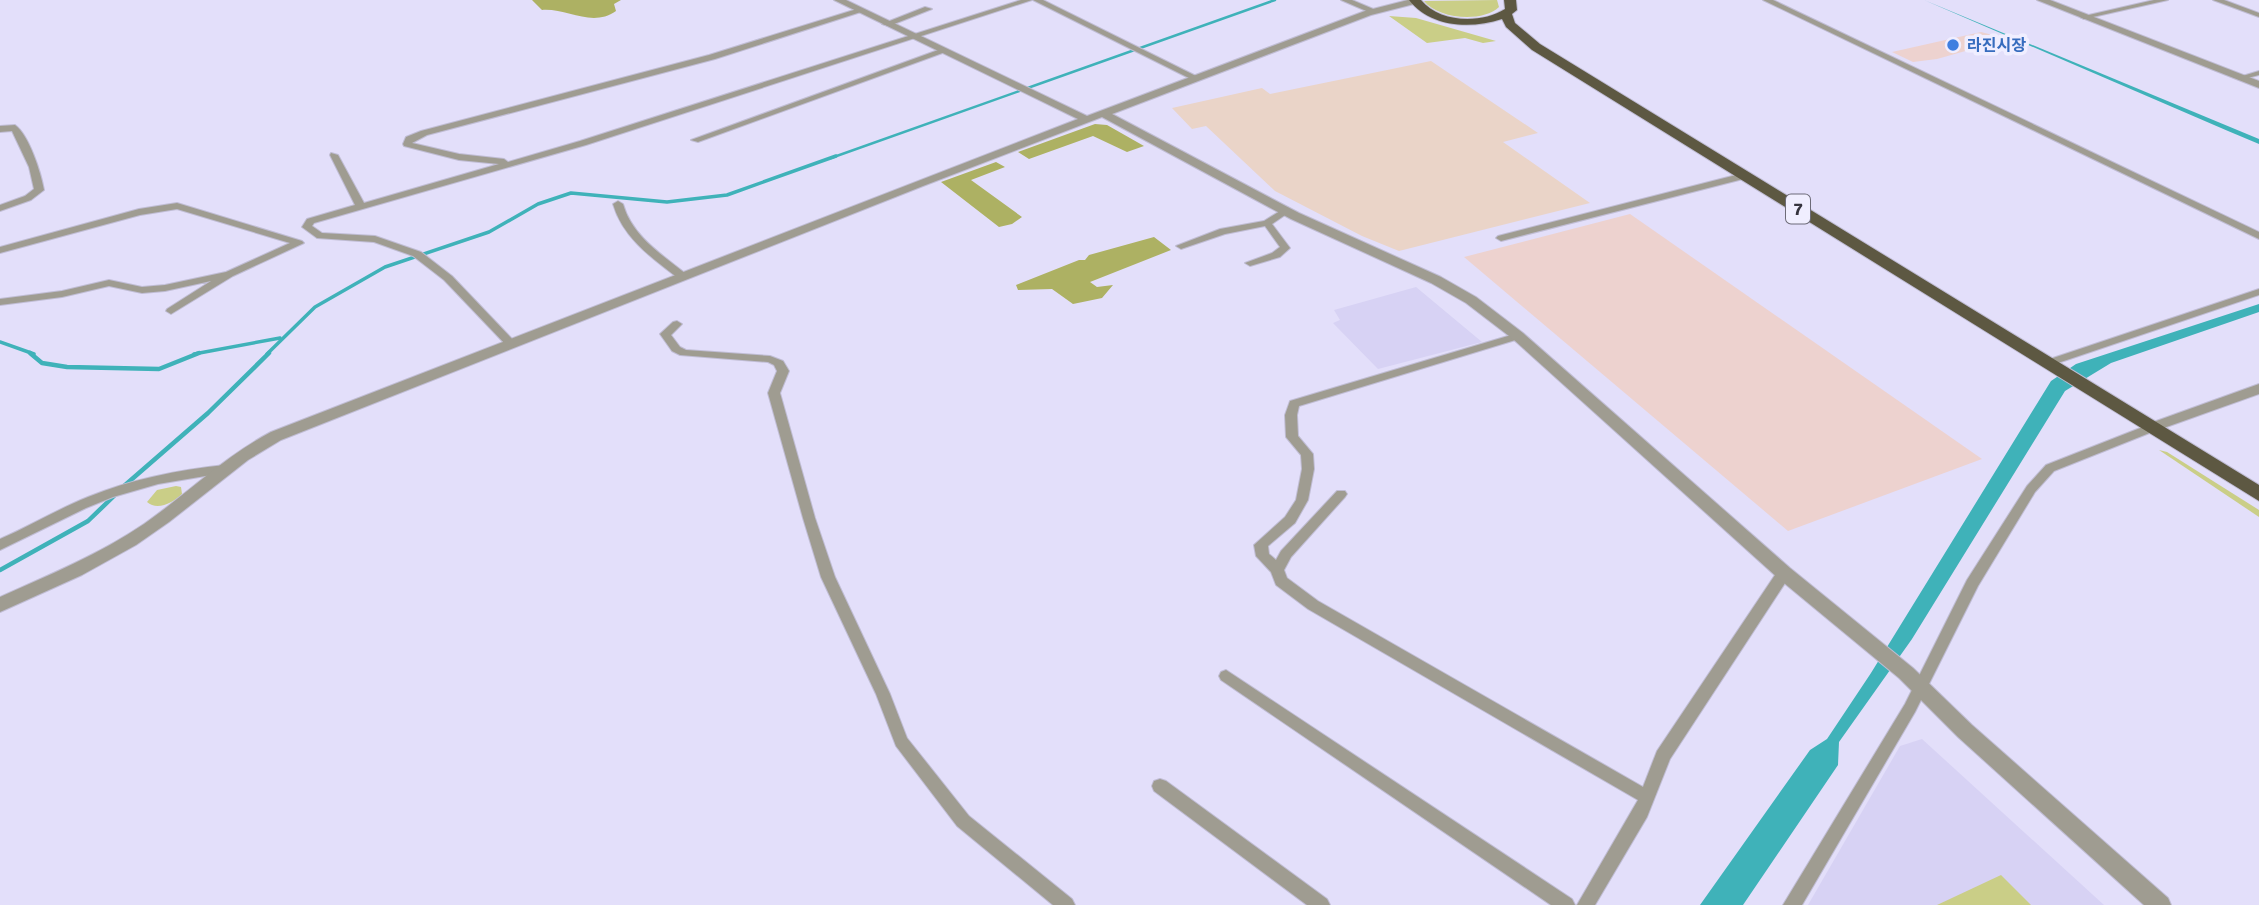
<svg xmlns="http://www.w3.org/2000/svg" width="2259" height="905" font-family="Signika,'Noto Sans KR',sans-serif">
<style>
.commercial{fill:#edd2cf}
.industrial{fill:#ead4c8}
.built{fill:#d7d2f4}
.green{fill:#cace87}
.forest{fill:#adb163}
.water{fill:#3fb2b9}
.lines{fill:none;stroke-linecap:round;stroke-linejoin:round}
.stream-far2{stroke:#3fb2b9;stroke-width:2.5}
.stream-far1{stroke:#3fb2b9;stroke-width:3.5}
.stream{stroke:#3fb2b9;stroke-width:4.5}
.minor-casing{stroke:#c0bdd4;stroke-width:2}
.tertiary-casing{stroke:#c0bdd4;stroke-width:2}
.trunk-casing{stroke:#c0bdd4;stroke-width:2}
.minor{fill:#9f9c91;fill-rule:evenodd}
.tertiary{fill:#9f9c91;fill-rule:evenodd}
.trunk{fill:#5d5842;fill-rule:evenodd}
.shop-dot{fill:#3f7fe0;stroke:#f0eeff;stroke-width:2.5}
.labels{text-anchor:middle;stroke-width:7;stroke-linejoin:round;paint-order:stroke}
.far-shop-label{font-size:16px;font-weight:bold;fill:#366cbe;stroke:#f0eeff;text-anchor:start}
.shield{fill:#f0eeff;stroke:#6d6b78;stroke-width:2}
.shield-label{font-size:18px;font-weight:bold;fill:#35333e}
</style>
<rect width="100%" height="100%" fill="#e3dffa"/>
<g class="commercial">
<path d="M1981,32L2008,39L1937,59L1913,62L1892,52Z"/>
<path d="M1630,214L1982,459L1788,531L1464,257Z"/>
</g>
<path class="industrial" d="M1431,61L1538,133L1503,142L1590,203L1399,251L1362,236L1275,191L1206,126L1192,129L1172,108L1262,88L1270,94Z"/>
<g class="built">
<path d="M1416,287L1482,342L1378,369L1333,323L1340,320L1334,310Z"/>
<path d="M1922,739L2104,905H1808L1900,746Z"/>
</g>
<g class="green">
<path d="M1497,0L1499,7C1482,23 1438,19 1424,1Z"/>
<path d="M1389,16L1416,18L1496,41L1483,43L1465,38L1427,43Z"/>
<path d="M2159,450L2167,452L2259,510V517Z"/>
<path d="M176,486L181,487L182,494C173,503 157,511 147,502L157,490Z"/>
<path d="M2001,875L2031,905H1937Z"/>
</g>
<g class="forest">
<path d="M532,0H621L614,4L616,11C592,28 567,8 542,10Z"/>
<path d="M1095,124L1107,125L1144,146L1127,152L1093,136L1029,159L1018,152Z"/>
<path d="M996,162L1005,167L971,180L1022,217L1012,224L999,227L941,182Z"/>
<path d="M1154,237L1171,250L1090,282L1097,287L1113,285L1102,298L1073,304L1052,289L1018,290L1016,285L1079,260H1085L1089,255Z"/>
</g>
<g class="water">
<path d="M1924,0L2259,139V144L2228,131Z"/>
<path d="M2259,304V312L2111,363L2065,391L1912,639L1839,742L1838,765L1743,905H1700L1810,750L1827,739L1871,673L2051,381L2076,364Z"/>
</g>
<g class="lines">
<path class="stream-far2" d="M831,158L1275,0"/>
<g class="stream-far1">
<path d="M0,342L34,354"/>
<path d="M194,354L280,338"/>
<path d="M267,354L315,307L385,267L489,232L538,204L571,193L667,202L727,195L836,156"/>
</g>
<g class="stream">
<path d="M30,353L42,363L67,367L159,369L199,353"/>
<path d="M124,486L208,413L269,353"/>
<path d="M0,570L88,521L116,494"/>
</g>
<defs>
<g id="minor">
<path d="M1021,0H1032L586,145L314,223L312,226L322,233L375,236L421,252L452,276L515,342L517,344L515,346H507L444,280L413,256L374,242L317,238L302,227L307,219L355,205L330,155L331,153L338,155L364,203L499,164L459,160L404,146L403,144L406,137L421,131L709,55L857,9L864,11L715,59L427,135L412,143L459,154L504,159L508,162L580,141Z"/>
<path d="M1033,0H1043L1200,78L1193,80Z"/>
<path d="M1341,0H1352L1378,11L1371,13Z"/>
<path d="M1763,0H1773L2259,232V239Z"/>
<path d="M2154,0H2168L2084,19L2080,17Z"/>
<path d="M2213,0H2224L2259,13V17Z"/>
<path d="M925,7L932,9L889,26L882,24Z"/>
<path d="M941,49L948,51L698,142L691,140Z"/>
<path d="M2259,71V75L2240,80L2236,78Z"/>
<path d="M15,125C29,135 41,173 44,190L31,200L0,211V205L25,196L34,189L29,167L12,131L0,132V126Z"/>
<path d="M1744,173L1747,174V178L1501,241L1496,238L1498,236Z"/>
<path d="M618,201L623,204C632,236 661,254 686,274V278H678C652,258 623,238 613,204Z"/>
<path d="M177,203L302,241L304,243L233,276L171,314L166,311L167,309L211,281L165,291L142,293L109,286L62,297L0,305V299L62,291L109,280L142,287L165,285L226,272L290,243L177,209L140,215L0,253V247L139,209Z"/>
<path d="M1285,208L1290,211L1288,213L1272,224L1290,248L1280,257L1250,266L1245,263L1272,253L1280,247L1265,226L1225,234L1181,249L1176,246L1220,229L1264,221Z"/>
<path d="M2259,289V295L2052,365H2044L2042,363L2044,361Z"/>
<path d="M677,321L682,324L671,335L680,347L686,350L770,356L783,361L789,371L780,393L815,518L835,577L890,694L907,738L969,816L1072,899L1075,905H1053L957,826L896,746L876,694L821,577L803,518L768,393L777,371L774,365L768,362L680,355L672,351L660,334L673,322Z"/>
<path d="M1518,333L1523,336L1522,338L1299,406L1297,415L1298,436L1313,454L1314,469L1308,500L1295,523L1268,546L1269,554L1276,560L1281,551L1337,491H1345L1347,494L1345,497L1291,557L1284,570L1287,578L1318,601L1643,787L1657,751L1779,569H1789L1791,573L1789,577L1670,759L1647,817L1595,905H1577L1638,800L1308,609L1276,585L1271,572L1256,556L1254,545L1285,517L1296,500L1302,469L1301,455L1286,437L1285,415L1290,401Z"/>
<path d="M2153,423L2157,424L2159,427L2157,430L2054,471L2035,492L1978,586L1915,712L1802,905H1783L1905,704L1967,580L2027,486L2046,465Z"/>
<path d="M225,465L231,469L229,472L158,484L113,497L86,508L0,550V539C30,526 58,509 88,497C132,479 178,470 225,465Z"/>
<path d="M1226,670L1572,899L1575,905H1551L1221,680L1219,676L1221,672Z"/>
<path d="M1160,779L1166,781L1327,899L1330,905H1307L1154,791L1152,786L1154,781Z"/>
</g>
<g id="tertiary">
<path d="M834,0H846L1087,116L1365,11L1408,0H1419L1418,3L1371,15L1112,114L1299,213L1441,277L1476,297L1523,333L1790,568L1913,668L1972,725L2168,898L2171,905H2144L1958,737L1899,678L1778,578L1513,339L1466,303L1431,283L1291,219L1102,117L923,186L281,440L248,460L169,522L136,545L82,575L0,612V597C49,575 100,554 144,524C187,494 224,457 271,432L1078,119Z"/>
<path d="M2037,0H2050L2259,81V88Z"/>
<path d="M2259,384V394L2158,430H2148L2145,427L2148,424Z"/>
</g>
<path id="trunk" d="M1409,0H1421C1440,23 1481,24 1505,9L1504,0H1516L1517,10L1512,14L1515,23L1540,44L2259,485V501L1532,50L1506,27L1502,19C1471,29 1431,28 1409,0Z"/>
</defs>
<use href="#minor" class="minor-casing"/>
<use href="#tertiary" class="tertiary-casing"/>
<use href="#trunk" class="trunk-casing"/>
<use href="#minor" class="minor"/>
<use href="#tertiary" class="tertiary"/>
<use href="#trunk" class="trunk"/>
</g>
<circle class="shop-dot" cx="1953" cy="45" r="7"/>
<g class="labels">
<g class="far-shop-label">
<text x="1967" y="51">라진시장</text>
</g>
<rect class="shield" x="1786" y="194.5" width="24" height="29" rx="5"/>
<g class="shield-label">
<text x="1798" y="215">7</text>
</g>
</g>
</svg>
